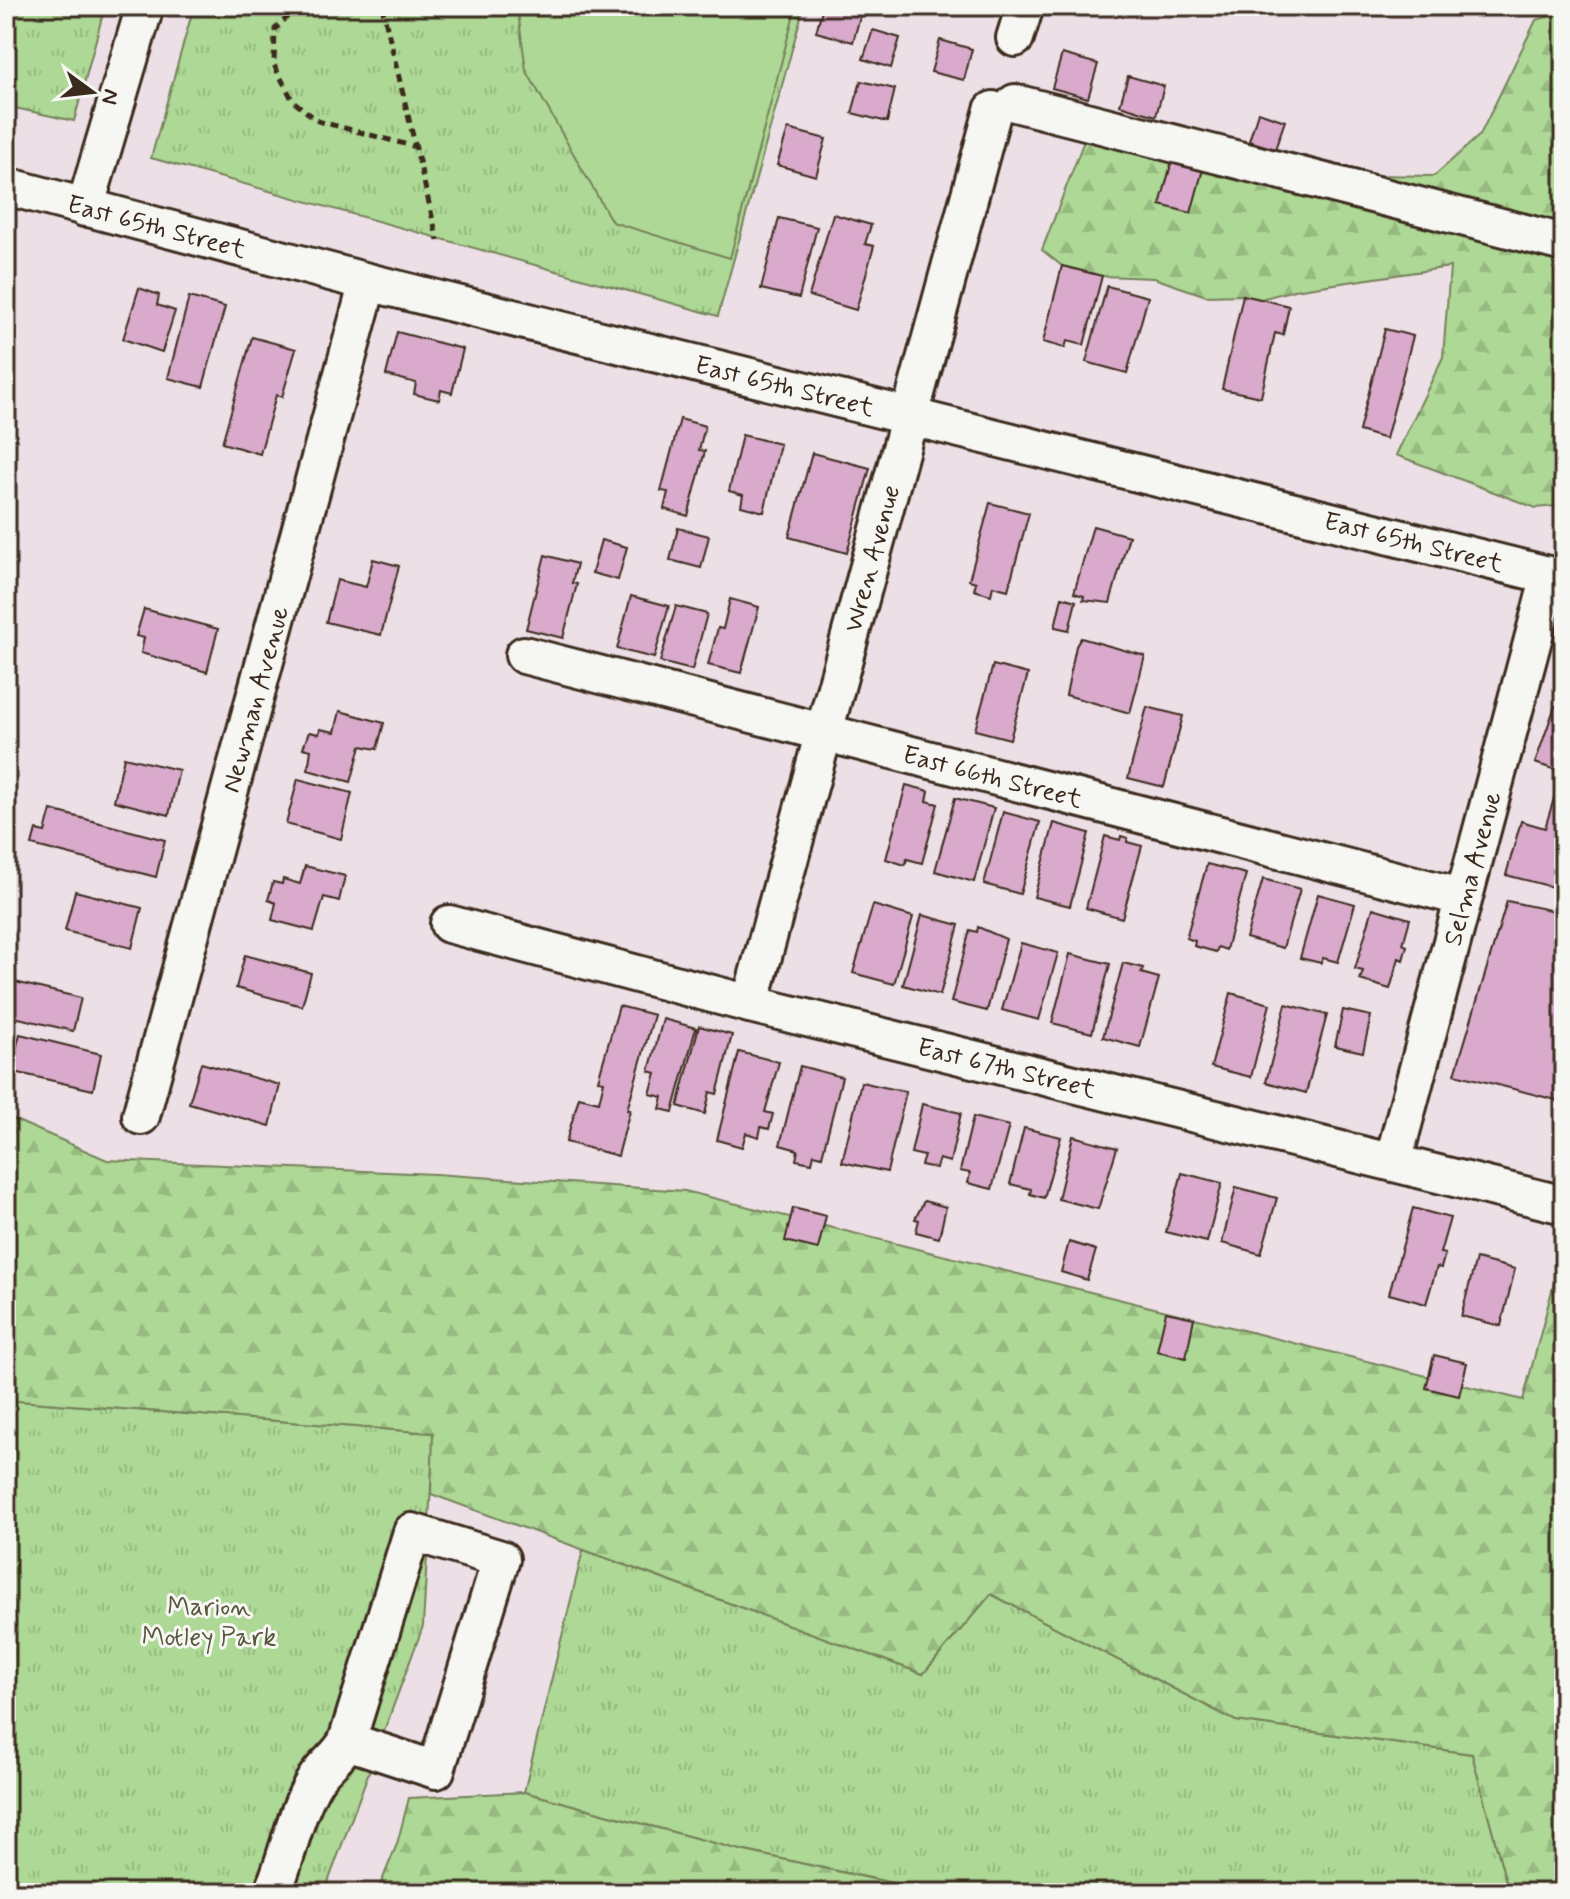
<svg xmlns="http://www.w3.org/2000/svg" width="1570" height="1899" font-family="Mynerve,sans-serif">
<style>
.grass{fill:url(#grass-tufts);stroke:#74815a;stroke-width:2}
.forest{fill:url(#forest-firs);stroke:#74815a;stroke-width:2}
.garden{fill:#add895;stroke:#74815a;stroke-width:2}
.building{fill:#d9aacb;stroke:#3b2a1e;stroke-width:2}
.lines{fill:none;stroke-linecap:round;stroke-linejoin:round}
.minor-casing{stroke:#3b2a1e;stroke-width:42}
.path{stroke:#3b2a1e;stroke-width:5;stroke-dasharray:8 6;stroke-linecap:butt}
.minor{stroke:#f6f6f2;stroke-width:36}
.labels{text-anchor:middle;stroke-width:6;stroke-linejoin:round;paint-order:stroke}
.street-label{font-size:26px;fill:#3b2a1e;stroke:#f6f6f2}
.park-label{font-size:26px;fill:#58563c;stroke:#f6f6f2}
</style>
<defs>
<pattern id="grass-tufts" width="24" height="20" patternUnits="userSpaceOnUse" patternTransform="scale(2)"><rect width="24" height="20" fill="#add895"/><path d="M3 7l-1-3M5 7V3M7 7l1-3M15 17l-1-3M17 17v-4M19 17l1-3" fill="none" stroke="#96ba80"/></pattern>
<pattern id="forest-firs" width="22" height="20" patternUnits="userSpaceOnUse" patternTransform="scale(2)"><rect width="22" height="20" fill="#add895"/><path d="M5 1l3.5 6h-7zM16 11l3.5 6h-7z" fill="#96ba80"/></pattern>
</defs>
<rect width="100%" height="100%" fill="#eddfe6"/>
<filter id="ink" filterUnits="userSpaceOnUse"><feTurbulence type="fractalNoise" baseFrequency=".0125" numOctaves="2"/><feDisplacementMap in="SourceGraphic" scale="16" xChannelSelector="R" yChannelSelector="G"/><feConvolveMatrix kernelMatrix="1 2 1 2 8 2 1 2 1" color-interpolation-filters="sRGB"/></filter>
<g filter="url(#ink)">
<g class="grass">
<path d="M6,6H105L74,121L6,106Z"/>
<path d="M194,6H804L718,316L151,158Z"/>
<path d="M6,1400L434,1433L423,1626L324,1893H6Z"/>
<path d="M583,1550L923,1674L991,1594L1236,1721L1472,1754L1509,1893H916L917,1888L736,1849L524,1792Z"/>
</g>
<g class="forest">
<path d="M1564,12V209L1555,224L1564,230V505L1536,508L1396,455L1443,357L1450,267L1294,290L1261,299L1243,295L1206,296L1154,278L1102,276L1062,266L1042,250L1087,133L1322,200L1371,175L1434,176L1480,135L1536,20Z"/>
<path d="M6,1116L107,1160L435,1174L685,1191L1523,1400L1564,1245V1893H1509L1472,1754L1236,1721L991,1594L923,1674L431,1494L433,1433L6,1400Z"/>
<path d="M524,1792L736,1849L918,1889L916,1893H377L397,1844L409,1798Z"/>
</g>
<path class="garden" d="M517,6H796L730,258L612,222L526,70Z"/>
<g class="building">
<path d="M823,6H863L853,42L816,32Z"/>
<path d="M873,30L900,38L891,68L863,59Z"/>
<path d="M940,40L972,49L964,80L931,72Z"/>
<path d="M1062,54L1098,64L1088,98L1052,88Z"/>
<path d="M1128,76L1164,86L1156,116L1120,105Z"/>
<path d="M861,81L895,89L887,122L852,113Z"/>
<path d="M1258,112L1285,121L1275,149L1249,141Z"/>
<path d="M788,129L826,139L816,176L777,165Z"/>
<path d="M1172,161L1203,169L1191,213L1160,205Z"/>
<path d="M833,214L871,225L865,244L874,246L856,310L809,296Z"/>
<path d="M779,218L817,227L799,298L761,289Z"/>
<path d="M1062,266L1102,276L1084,345L1067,341L1065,348L1043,342Z"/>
<path d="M1107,286L1148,297L1127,373L1086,362Z"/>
<path d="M139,288L159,295L157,305L175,311L162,352L123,339Z"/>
<path d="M1243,295L1289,306L1283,335L1275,333L1261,397L1222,389Z"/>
<path d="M189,297L225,307L203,387L168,378Z"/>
<path d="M1385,329L1413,336L1386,439L1359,431Z"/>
<path d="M397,332L463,349L452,393L441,390L439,400L414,394L416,383L386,375Z"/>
<path d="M252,337L296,349L282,397L276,395L260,454L222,443Z"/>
<path d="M680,419L705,426L699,450L705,451L688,516L664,509L668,492L661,491Z"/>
<path d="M742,435L780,444L764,512L741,506L743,495L729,491Z"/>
<path d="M812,453L870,468L847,553L789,537Z"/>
<path d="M990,503L1029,513L1008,590L993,586L991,595L974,590L976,582L969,580Z"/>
<path d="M1093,526L1129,536L1110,603L1083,600L1084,596L1074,593Z"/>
<path d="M678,528L709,536L701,568L670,560Z"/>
<path d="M601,540L627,547L618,580L592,573Z"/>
<path d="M545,555L577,564L572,583L577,584L563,638L526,629Z"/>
<path d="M373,559L399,566L381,635L326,622L337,580L366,587Z"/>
<path d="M631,596L669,606L654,658L617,649Z"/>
<path d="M1062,597L1076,601L1069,630L1055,627Z"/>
<path d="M730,599L759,607L741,673L708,665L718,628L723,629Z"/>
<path d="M676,606L707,614L692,670L660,662Z"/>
<path d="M144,609L218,629L207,672L141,653L144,638L136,636Z"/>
<path d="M1081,638L1145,656L1130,713L1066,695L1076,646Z"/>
<path d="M993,665L1028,674L1010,739L975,730Z"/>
<path d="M1555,706L1564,708V890L1506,875L1521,821L1545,828L1562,772L1535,763Z"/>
<path d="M1147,707L1183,716L1164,787L1128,778Z"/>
<path d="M340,711L384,723L377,749L361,746L351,782L308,770L311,750L303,748L309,732L319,734L320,729L335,732Z"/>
<path d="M124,757L179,770L169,815L114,801Z"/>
<path d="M298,779L352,793L341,839L286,824Z"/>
<path d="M906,785L929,791L927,801L938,804L922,863L907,859L905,865L886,859Z"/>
<path d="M955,798L994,808L974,882L935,871Z"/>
<path d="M51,810L165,840L156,877L32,845L36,830L45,832Z"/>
<path d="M1003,812L1040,822L1020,894L984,884Z"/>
<path d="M1054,823L1089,833L1070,906L1034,897Z"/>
<path d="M1105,836L1120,840L1121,836L1128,838L1127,842L1142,846L1122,918L1086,908Z"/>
<path d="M1207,864L1246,874L1226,950L1218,947L1216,952L1194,946L1195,941L1186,938Z"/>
<path d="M305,866L345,876L339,901L324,897L314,931L272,920L276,903L268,900L273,882L282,884L283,879L300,884Z"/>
<path d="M1263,879L1300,889L1283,948L1246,938Z"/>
<path d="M75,891L142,908L132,948L65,931Z"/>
<path d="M1318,894L1355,904L1338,962L1323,958L1321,963L1300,958Z"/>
<path d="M1507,901L1564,913V1102L1455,1074Z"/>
<path d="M873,905L913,917L894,984L853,973Z"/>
<path d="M1373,908L1410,919L1403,944L1407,946L1403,960L1399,958L1390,989L1360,980L1363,971L1355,969Z"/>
<path d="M922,915L959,925L940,995L903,985Z"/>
<path d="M978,927L1006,939L987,1011L951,1002L970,930L977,932Z"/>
<path d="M1021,943L1058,953L1039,1020L1002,1010Z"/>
<path d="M1070,954L1110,964L1092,1033L1052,1023Z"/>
<path d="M245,955L311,973L302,1006L236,988Z"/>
<path d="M1123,963L1143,968L1141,973L1159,978L1140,1047L1103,1037Z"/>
<path d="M11,981L81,998L73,1031L6,1015Z"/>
<path d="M1231,993L1270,1004L1251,1077L1211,1067Z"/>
<path d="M1286,1004L1327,1015L1306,1093L1266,1082Z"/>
<path d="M619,1006L654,1015L627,1110H630L618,1156L566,1142L579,1097L599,1102L604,1081L598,1080Z"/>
<path d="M1343,1010L1371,1016L1363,1052L1335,1046Z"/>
<path d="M663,1019L696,1028L673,1112L660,1109L663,1097L650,1094L656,1073L649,1071Z"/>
<path d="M699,1026L732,1035L717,1094L710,1092L705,1114L678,1106Z"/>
<path d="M20,1034L101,1054L93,1090L10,1071Z"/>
<path d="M739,1052L779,1062L765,1112L773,1114L769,1129L761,1127L759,1137L746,1133L742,1147L717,1140Z"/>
<path d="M201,1063L280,1085L270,1126L189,1103Z"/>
<path d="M800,1066L842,1077L822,1156L814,1154L812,1163L796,1160L798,1150L780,1145Z"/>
<path d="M861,1082L906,1092L887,1172L842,1162Z"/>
<path d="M922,1104L961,1113L950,1162L939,1159L936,1168L921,1165L924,1156L911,1153Z"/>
<path d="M973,1117L1009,1126L992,1189L968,1183L970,1173L960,1171Z"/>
<path d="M1024,1128L1061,1137L1044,1198L1030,1194L1031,1189L1010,1184Z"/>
<path d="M1073,1136L1117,1148L1098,1209L1058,1199Z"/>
<path d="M1182,1173L1222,1183L1207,1242L1166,1232Z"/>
<path d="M1236,1187L1277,1198L1261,1254L1222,1243Z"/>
<path d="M924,1201L946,1207L939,1238L916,1232L919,1220L915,1219Z"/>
<path d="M793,1208L826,1216L818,1249L785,1241Z"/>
<path d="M1413,1208L1450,1218L1440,1253L1445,1254L1441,1268L1437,1267L1426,1304L1389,1294Z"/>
<path d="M1069,1242L1096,1250L1087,1280L1061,1272Z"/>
<path d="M1476,1259L1515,1269L1501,1326L1461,1316Z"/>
<path d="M1166,1312L1194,1318L1186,1358L1157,1351Z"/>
<path d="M1434,1355L1467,1363L1459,1396L1426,1388Z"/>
</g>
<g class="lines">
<defs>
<g id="minor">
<path d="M1015,38L1025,6"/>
<path d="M1015,103L1564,243"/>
<path id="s1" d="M6,186L368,282L1564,579"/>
<path d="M85,208L145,6"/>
<path id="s2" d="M524,655L1461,897"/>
<path id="s3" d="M449,924L750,1004L1564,1205"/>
<path id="s4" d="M750,1004L993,110"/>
<path id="s5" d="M141,1116L368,282"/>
<path id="s6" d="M1393,1162L1550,576"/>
<path d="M272,1893C288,1857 294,1814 315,1780C324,1765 339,1757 347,1741L412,1532L501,1559L436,1770L347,1741"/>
</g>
</defs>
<use href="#minor" class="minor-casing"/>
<g class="path">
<path d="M299,6L275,29L274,65L293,101L318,121L416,147"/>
<path d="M382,6L438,241"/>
</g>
<use href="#minor" class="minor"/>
</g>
</g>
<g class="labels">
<g class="street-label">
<text dy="9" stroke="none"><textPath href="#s1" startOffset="156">East 65th Street</textPath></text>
<text dy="9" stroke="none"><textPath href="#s1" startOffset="804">East 65th Street</textPath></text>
<text dy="9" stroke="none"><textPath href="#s1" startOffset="1452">East 65th Street</textPath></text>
<text dy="9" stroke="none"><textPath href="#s4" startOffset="462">Wren Avenue</textPath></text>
<text dy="9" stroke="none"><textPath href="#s5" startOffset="432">Newman Avenue</textPath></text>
<text dy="9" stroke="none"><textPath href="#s2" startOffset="484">East 66th Street</textPath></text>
<text dy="9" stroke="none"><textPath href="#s6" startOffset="304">Selma Avenue</textPath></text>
<text dy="9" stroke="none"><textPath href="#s3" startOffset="576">East 67th Street</textPath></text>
</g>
<g class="park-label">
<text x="209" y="1615">Marion<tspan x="209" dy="30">Motley Park</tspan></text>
</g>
</g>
<rect width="1570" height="1899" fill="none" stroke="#f6f6f2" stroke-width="32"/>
<rect x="16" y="16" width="1538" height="1867" fill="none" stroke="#3b2a1e" stroke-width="3" filter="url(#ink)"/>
<g transform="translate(92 92) rotate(105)" stroke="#f6f6f2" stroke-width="6" paint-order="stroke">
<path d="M0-6L14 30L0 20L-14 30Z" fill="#3b2a1e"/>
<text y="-12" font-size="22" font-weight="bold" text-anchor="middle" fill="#3b2a1e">N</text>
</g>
</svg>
